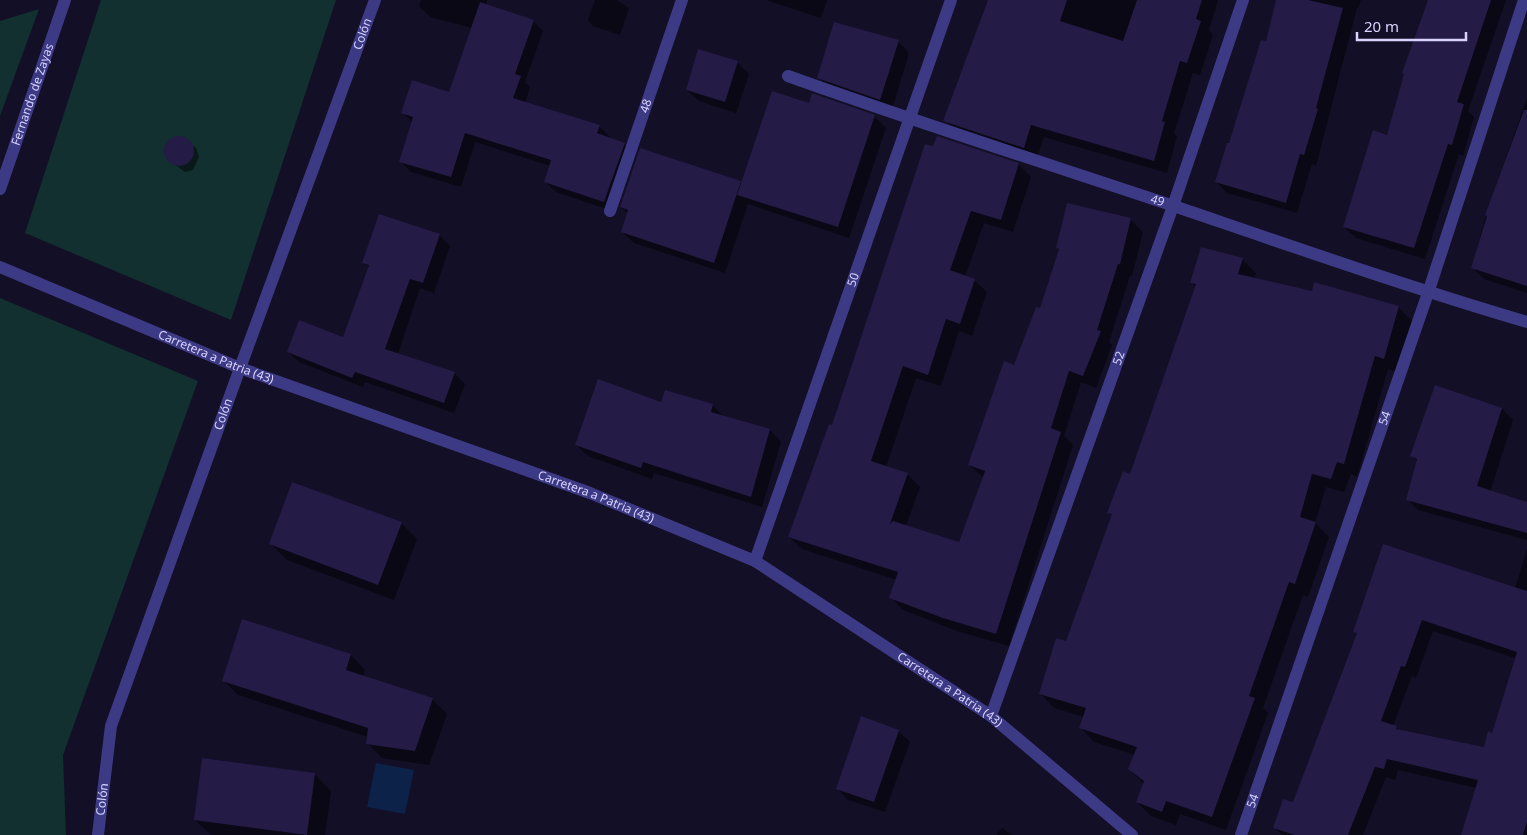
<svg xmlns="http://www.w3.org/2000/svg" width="1527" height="835" font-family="'Noto Sans',sans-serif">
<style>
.green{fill:#12302f}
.water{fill:#0c2248}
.shadow{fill:#0007;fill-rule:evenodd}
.building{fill:#241b47;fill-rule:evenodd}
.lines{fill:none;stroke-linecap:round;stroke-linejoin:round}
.minor{stroke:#3d3a85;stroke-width:12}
.tertiary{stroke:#3d3a85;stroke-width:12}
.labels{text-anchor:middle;stroke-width:4;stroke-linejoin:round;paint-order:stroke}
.street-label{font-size:12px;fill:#d9d4ff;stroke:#130f26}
</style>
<rect width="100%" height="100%" fill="#130f26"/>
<g class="green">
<path d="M101,0H336L231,320L25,233Z"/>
<path d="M39,9L0,116V21Z"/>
<path d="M0,298L198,381L63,755L66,835H0Z"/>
</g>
<path class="water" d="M376,763L414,770L405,814L367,807Z"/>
<g class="shadow">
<path d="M421,0H487L486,5L533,21L543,31L525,82L530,87L525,103L599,126L610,137L609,139L624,144L634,154L615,212L556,192L546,182L551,166L475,142L461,187L411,172L401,162L413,123L403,113L450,93L472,28L430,17L419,6Z"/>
<path d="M595,0H617L629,8L620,35L593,26L588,20Z"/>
<path d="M766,0H827L821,18Z"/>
<path d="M988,0H1218L1209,30L1213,35L1200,75L1193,73L1174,133L1177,136L1167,173L1044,137L1036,160L960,134L947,122Z"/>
<path d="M1277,0H1361L1358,8H1357L1316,166L1312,164L1297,213L1227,193L1216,182L1266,42Z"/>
<path d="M1430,0H1506L1468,111L1474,117L1463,156L1459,154L1425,259L1356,238L1344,227L1388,136Z"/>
<path d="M898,41L909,53L892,110L830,89L819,77Z"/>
<path d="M737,62L749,74L736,113L699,101L687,90Z"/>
<path d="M1527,98V293L1484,279L1472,267L1486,215Z"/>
<path d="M810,105L874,116L886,128L849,238L748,204L725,273L634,243L622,232L628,214L621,207L740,182L742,184Z"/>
<path d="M182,137L196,148L199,157L193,170L185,172L167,159L164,149L172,139Z"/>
<path d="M926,145L1018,164L1031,177L1013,232L984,223L965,277L974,280L987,292L972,336L959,331L941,386L916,378L886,467L907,474L920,487L906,526L959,544L984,478L969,465L1041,310L1059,251L1057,248L1130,219L1143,232L1132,276H1130L1109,342L1112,345L1096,388L1081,382L1064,436L1073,445L1009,646L957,631L903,610L891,597L897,580L802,549L789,537L832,427Z"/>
<path d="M439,235L450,246L434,293L420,288L398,354L454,373L465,384L454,413L365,382L363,387L299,362L288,352L343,339L369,268L364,263Z"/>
<path d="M1242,259L1256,273L1254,279L1312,292L1398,307L1412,321L1397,372L1388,369L1357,477L1351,474L1344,492L1326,487L1315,523L1329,537L1308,597L1303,595L1263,708L1268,713L1226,830L1180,814L1176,825L1151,816L1137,802L1144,784L1129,769L1135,755L1094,742L1081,728L1084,717L1054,708L1041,694L1066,642L1113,516L1109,512L1131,475L1196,287L1191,282Z"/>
<path d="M1436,386L1502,409L1513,420L1490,492L1527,503V540L1418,510L1407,499L1418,462L1412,456Z"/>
<path d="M662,404L713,406L724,417L770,430L781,442L762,507L654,473L652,479L588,456L576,445Z"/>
<path d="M401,523L417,539L394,600L287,560L270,543Z"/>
<path d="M1527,549V835H1463L1477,788L1398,770L1395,780L1386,777L1363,835H1282L1275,828L1294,804L1358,635L1355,631L1515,589ZM1433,631L1515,658L1493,734L1485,749L1401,731L1393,726L1412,676L1416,678Z"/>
<path d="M243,621L351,655L365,670L363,677L433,700L447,714L429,765L382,758L367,743L368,737L238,695L224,681Z"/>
<path d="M898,731L910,742L885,812L848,800L837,788Z"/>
<path d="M203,759L315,775L331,791L325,835H211L195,820Z"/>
<path d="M1002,828L1012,835H996Z"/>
</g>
<g class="building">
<path d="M988,0H1067L1060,21L1123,41L1137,0H1202L1196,19L1201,21L1187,63L1180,61L1162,121L1165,122L1154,161L1031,125L1024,148L943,121Z"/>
<path d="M1276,0H1308L1343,8L1316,108L1318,109L1304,155L1300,154L1286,203L1215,182L1227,143H1229L1261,40L1266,41Z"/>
<path d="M1428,0H1491L1457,102L1464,104L1452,145L1448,144L1414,248L1343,227L1373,130L1387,135L1404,74L1402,73Z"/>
<path d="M480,2L534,20L515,74L521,76L513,98L600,125L597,133L625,143L604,202L544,182L551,160L465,133L451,177L399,162L413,117L401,113L412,80L449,92Z"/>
<path d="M834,22L899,40L880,100L817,78Z"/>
<path d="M698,49L738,61L725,102L686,90Z"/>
<path d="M772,91L809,103L812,93L875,115L838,227L737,195Z"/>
<path d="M1524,110H1527V286L1471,268L1487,216L1485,215Z"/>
<circle cx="179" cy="151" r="15"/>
<path d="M937,136L1019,163L1001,220L971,211L950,270L975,279L960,324L946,319L928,375L903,366L871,461L908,473L890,524L893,521L959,542L985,471L968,465L1004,361L1014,365L1036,307L1040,308L1059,249L1056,248L1067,203L1131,218L1120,264H1118L1097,330L1101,331L1083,376L1069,371L1051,428L1061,432L996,634L943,618L889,598L898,572L788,537L829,424L832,425L925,144L933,146Z"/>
<path d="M640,148L741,181L714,263L621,232L628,210L620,207Z"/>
<path d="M379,214L440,234L423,283L410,279L385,349L455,372L444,403L355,372L352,378L287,352L299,320L343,337L369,265L362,263Z"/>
<path d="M1201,247L1243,258L1238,274L1312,291L1314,282L1399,306L1384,359L1375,356L1344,464L1337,462L1331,479L1312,474L1300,517L1316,522L1295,584L1289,582L1249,696L1255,698L1212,817L1166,801L1162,812L1136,802L1144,781L1128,769L1137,747L1079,728L1086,708L1039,694L1056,638L1066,641L1112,514L1107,513L1123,471L1130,474L1196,284L1190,283Z"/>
<path d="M598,379L661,402L665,390L713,404L711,412L770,429L751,497L643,462L641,468L575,445Z"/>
<path d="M1435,385L1502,408L1477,486L1527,502V533L1406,500L1417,459L1410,456Z"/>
<path d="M292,482L402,522L378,585L269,544Z"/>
<path d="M1383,544L1527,591V822L1523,835H1461L1478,780L1387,759L1384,769L1375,767L1348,835H1295L1273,828L1283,799L1293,802L1357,633L1353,632ZM1422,620L1517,652L1492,733L1488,731L1484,747L1396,729L1397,726L1381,721L1401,666L1405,667Z"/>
<path d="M242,619L351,654L346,670L433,698L415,751L366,744L368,728L222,681Z"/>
<path d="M861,716L899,730L874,802L836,789Z"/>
<path d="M202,758L315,773L307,835L194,820Z"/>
</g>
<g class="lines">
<g class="minor">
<path id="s1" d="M788,76C916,122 1045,163 1174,206C1291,246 1408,287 1527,322"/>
<path id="s2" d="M610,211L682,0"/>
<path id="s3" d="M755,561L951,0"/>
<path id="s4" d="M991,716L1173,206L1243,0"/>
<path id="s5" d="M98,835L111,726L240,368L375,0"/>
<path id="s6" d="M1241,835L1428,293L1524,0"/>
</g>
<g class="tertiary">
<path id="s7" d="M0,189L65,0"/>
<path id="s8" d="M0,267L240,368L590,493L755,561L991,716L1132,835"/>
</g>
</g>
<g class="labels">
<g class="street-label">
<text dy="4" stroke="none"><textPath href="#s5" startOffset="846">Colón</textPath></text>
<text dy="4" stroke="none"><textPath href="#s7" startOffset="100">Fernando de Zayas</textPath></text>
<text dy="4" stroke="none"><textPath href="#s2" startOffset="111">48</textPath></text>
<text dy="4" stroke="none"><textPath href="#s1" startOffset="390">49</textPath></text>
<text dy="4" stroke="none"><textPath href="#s3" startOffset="298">50</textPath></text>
<text dy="4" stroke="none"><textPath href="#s8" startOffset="234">Carretera a Patria (43)</textPath></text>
<text dy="4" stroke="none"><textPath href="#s4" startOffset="380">52</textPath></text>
<text dy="4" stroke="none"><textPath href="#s5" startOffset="441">Colón</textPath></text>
<text dy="4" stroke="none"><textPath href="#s6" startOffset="441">54</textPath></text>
<text dy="4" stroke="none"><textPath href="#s8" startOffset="639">Carretera a Patria (43)</textPath></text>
<text dy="4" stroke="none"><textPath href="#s8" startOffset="1044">Carretera a Patria (43)</textPath></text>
<text dy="4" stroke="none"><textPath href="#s5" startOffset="36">Colón</textPath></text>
<text dy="4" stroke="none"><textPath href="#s6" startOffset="36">54</textPath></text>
</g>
</g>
<path d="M1357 32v8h109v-8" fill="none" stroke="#d9d4ff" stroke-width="2.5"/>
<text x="1364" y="32" font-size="15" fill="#d9d4ff" stroke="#130f26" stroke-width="4" paint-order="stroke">20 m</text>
</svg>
